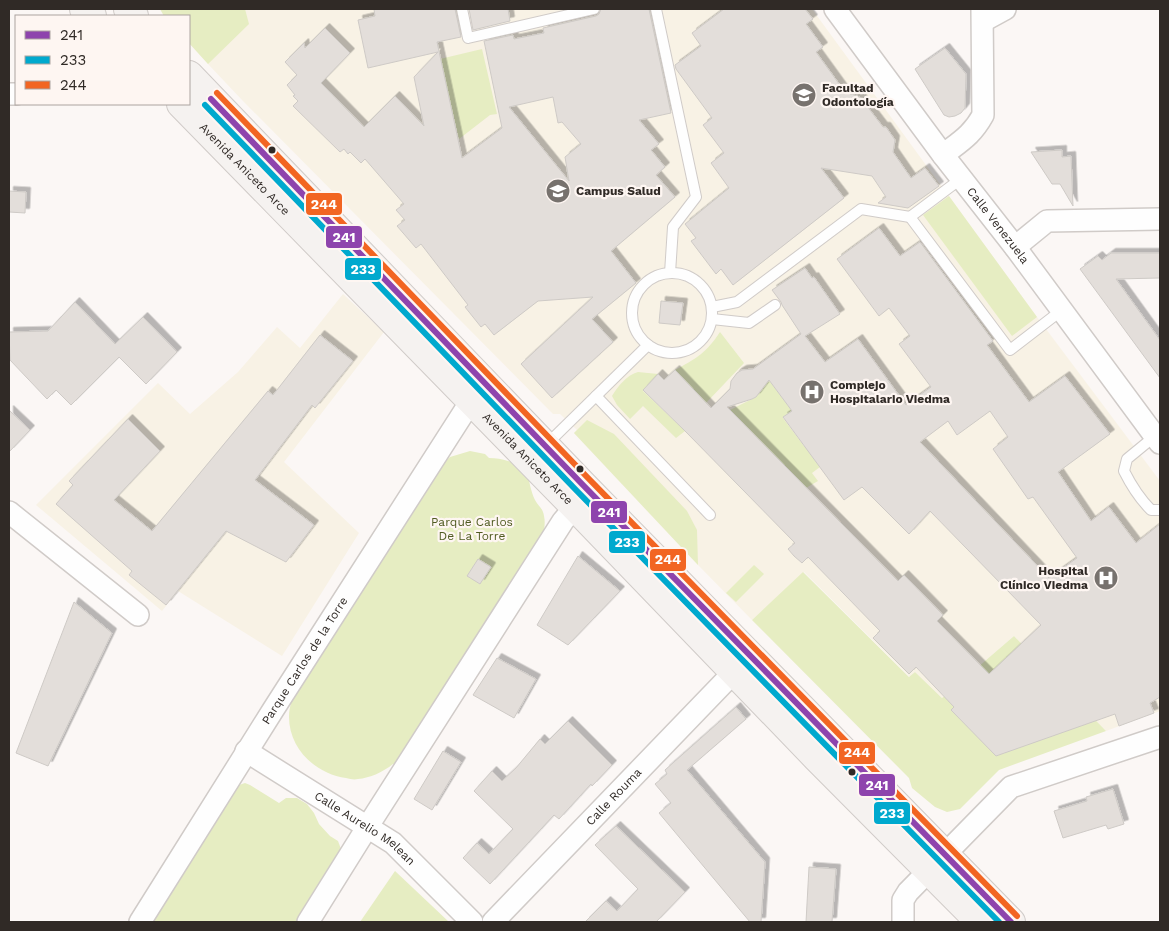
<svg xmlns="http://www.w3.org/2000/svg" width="1169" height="931" font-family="'Work Sans',sans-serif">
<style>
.medical{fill:#f8f2e5}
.green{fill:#e6edc2}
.building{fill:#e3deda;stroke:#cecac6;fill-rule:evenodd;filter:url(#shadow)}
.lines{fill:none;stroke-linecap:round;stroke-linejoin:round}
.lane-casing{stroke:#d0cbc8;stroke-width:12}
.street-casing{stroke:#d0cbc8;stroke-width:24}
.secondary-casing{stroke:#d0cbc8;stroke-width:30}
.lane{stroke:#fefefe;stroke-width:10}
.street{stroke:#fefefe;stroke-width:21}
.secondary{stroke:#f5f2f0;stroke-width:28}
.bus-1-casing{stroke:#fef6f2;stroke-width:10}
.bus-2-casing{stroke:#fef6f2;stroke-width:10}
.bus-3-casing{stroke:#fef6f2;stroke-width:10}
.bus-1{stroke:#8e44ad;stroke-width:6}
.bus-2{stroke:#00a9ce;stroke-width:6}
.bus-3{stroke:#f26522;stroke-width:6}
.bus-dot{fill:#302a26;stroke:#fef6f2;stroke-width:2}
.labels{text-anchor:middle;stroke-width:4.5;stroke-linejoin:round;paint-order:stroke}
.poi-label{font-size:12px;font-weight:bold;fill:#302a26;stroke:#fef6f2;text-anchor:start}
.street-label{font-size:12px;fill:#302a26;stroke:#fef6f2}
.park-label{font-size:12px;fill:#505b21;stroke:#fef6f2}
.line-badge{stroke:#fef6f2;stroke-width:2}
.badge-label{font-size:14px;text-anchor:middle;font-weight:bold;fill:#fff}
</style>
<defs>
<filter id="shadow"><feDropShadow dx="4.5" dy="-4.5" stdDeviation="0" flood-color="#0004"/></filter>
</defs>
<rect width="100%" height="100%" fill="#fbf7f5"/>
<g class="medical">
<path d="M160,9H812L1037,317L1160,481V711L1106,731L1014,636L942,698L915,672L910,677L804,572L752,620L698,565L574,433L577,430L560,414H553L242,100L208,64L189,43V16H164Z"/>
<path d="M343,294L384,332L284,462L359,533L282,656L178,591L162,611L36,505L158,383L190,414L238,372L277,327L300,348Z"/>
</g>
<g class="green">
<path d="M160,9H245L249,24L208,64L189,43V16H164Z"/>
<path d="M482,49L497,114L490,115L459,139L440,59Z"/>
<path d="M949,196L1037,317L1012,336L923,215Z"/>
<path d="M720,332L744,363L706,403L675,370C696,359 707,352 720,332Z"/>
<path d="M638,372L658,374L643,391L685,431L676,438L643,406L630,419L617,405L612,396C618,386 627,375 638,372Z"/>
<path d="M770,381L792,411L783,418L804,446L828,461L812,473L818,481L806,488L730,410L756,397L761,385Z"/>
<path d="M587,420L614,434L687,511L697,530L698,565L574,433Z"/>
<path d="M470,451L485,454L489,458C496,458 502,459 508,461C533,467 526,481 535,500C538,506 543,508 544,516C546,524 543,532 544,540L530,555L430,709L432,719L399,764H393C383,772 370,778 358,779C354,780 350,779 346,778C316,774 289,749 289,717C289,706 293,697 296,687L437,468L450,457Z"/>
<path d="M754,565L764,574L736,602L726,593Z"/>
<path d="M803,572L909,677L915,672L942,698L1014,636L1106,731L999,770L960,809L947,812L935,807L912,788L909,778L752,620Z"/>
<path d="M245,783L250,785L279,803L286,798H297L307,804L314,813L319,824L330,836L338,841L341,849H344L297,922H151L232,790L239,785Z"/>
<path d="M395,871L449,922H360Z"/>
</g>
<g class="building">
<path d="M374,9H455L461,37L437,42L462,158L502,128L484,41L513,35L514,39L544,33L543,28L596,16L599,14L601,9H649L671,113L639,120L659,144L651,150L665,167L656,175L675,197L611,251L636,283L592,319L613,342L552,398L521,364L593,297L538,301L494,335L485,324L481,327L465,307L468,305L421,244L416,248L397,226L405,220L396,210L404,204L365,159L361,163L350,152L348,154L344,149L340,152L293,106L298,101L293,96L295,95L287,85L297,75L285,62L304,43L305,48L325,28L350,53L321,83L364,127L395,96L424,126L414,77L438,52L368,68L358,20L375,16ZM553,97L558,123L562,122L581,144L565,157L569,181L509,107Z"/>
<path d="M469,9H508L510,21L473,30Z"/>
<path d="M724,9H805L813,19L806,24L823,47L816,52L845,92L860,97L883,127H886L895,140L893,152L911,178L925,168L939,186L908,208L878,203L886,197L872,176L821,168L844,198L733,285L721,269L716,274L691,241L696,238L685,224L729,188L711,163L724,153L703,125L712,118L676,69L675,65L701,46L692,33Z"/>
<path d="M945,48L966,74L965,108L961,113L955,116L949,117L944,115L915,69Z"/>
<path d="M1062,150V157L1071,156L1073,206L1060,184H1052L1031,152Z"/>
<path d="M9,191L26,192L25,213L9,212Z"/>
<path d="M879,228L900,256L920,242L993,341L987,345L1029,402L1065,376L1110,434L1058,472L1091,521L1109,507L1136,543L1160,524V697L1150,703L1154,713L1119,726L1115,714L996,756L951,710L954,707L916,667L909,674L873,638L880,631L808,557L802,563L794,556L788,549L795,543L686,432L643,390L658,374L664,380L675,370L711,408L730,389L731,381L737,373L742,370L753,369L801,334L782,305L781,302L772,290L805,268L812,278L814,277L840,314L805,336L825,362L858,339L906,405L931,387L899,344L910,336L889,308L879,316L837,259ZM769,380L792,411L783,417L844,500L862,487L909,534L930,511L1041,625L989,674L937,621L943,615L904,575L898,581L727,407L752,399L756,397ZM990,411L1008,437L993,449L1028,499L1033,497L1077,558L1049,578L920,442L948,421L957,435Z"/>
<path d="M1111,253H1160V278L1116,279L1160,340V378L1080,269L1098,256L1102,260Z"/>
<path d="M661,301L683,303L680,325L659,323Z"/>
<path d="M75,302L115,344L143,317L177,352L146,384L119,357L71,405L56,390L47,399L10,360L9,332L48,331Z"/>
<path d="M320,335L353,361L315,408L312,405L255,480L314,525L286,562L226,531L166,605L129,575L132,571L56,504L73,485L69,481L128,419L160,451L114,500L152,531L268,391L273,395Z"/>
<path d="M9,410L30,430L9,452Z"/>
<path d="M578,556L620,591L568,645L537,625Z"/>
<path d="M478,559L491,567L480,584L467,576Z"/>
<path d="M74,602L112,633L48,766L16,753Z"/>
<path d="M497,658L536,679L514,718L473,695Z"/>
<path d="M736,707L746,719L687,770L765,862L761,922H750L659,813L671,803L655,784L667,774L665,770Z"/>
<path d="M568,721L612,765L592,786L591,784L559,819L554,815L490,884L463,858L477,843L489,854L513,829L474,791L492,771L502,781L516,768L540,739L545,744Z"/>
<path d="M443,751L461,762L432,810L414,799Z"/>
<path d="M1113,789L1124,824L1108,829L1106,825L1063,838L1054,811L1087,801L1086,797Z"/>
<path d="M616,826L685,892L656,922H585L606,901L617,911L638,889L595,845Z"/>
<path d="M809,867L836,869L832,922H806Z"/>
</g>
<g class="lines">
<defs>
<g id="lane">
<path d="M462,9L468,38L594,9"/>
<path d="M656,9L696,197L673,227L670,273"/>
<path d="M962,178L910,217L1010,350L1062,310"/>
<circle cx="672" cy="313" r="40"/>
<path d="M712,307L737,302L861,209L910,217"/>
<path d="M712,319L749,323L775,305"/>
<path d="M596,396L710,515"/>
<path d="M1155,436L1127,459L1124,471C1131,485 1139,498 1151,510H1160"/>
<path d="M546,445L648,345"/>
</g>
<g id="street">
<path id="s1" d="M835,9L943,155L1015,247L1160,443"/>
<path d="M983,21L1005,9"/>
<path d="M9,94H16"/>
<path d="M943,155C961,141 972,135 983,115L982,9"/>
<path d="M1015,247L1047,221L1160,219"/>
<path d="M9,512L138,615"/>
<path id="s2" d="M246,751L393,843L472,922"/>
<path id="s3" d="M140,922L273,710L471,401"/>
<path d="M308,922L368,826L563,521L575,507"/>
<path id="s4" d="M493,922L734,672"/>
<path d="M903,922V900L908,892L1011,787L1160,737"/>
</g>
<g id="secondary">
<path d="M84,9L92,16"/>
<path d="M128,9L134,16"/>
<path d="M189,75L582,484L1011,922"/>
<path id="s5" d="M181,104L575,507L817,758L980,922"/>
</g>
</defs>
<use href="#lane" class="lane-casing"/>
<use href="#street" class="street-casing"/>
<use href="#secondary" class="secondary-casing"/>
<use href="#lane" class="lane"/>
<use href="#street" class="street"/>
<use href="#secondary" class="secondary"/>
<defs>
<path id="bus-1" d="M211,99L582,484L1011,922"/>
<path id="bus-2" d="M205,105L576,490L999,922"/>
<path id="bus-3" d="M217,93L588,478L1017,916"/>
</defs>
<use href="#bus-1" class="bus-1-casing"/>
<use href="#bus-2" class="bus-2-casing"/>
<use href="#bus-3" class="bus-3-casing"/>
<use href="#bus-1" class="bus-1"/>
<use href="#bus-2" class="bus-2"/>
<use href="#bus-3" class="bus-3"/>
</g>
<defs>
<symbol id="university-disc" viewBox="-11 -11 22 22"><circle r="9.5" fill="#77726e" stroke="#fef6f2"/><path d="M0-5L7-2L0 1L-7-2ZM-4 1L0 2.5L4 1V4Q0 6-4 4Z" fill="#fff"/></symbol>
<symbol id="hospital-disc" viewBox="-11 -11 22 22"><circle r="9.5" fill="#77726e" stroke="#fef6f2"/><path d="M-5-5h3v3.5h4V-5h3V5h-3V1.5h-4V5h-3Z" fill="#fff"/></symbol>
</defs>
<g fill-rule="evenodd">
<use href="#university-disc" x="790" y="81" width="28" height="28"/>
<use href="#university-disc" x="544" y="177" width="28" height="28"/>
<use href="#hospital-disc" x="798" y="378" width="28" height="28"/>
<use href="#hospital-disc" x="1092" y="564" width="28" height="28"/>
</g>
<g class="bus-dot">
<circle cx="272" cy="150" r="4.5"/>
<circle cx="580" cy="469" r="4.5"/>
<circle cx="852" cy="772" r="4.5"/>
</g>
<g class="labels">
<g class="poi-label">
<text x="822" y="92">Facultad<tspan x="822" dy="14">Odontología</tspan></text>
<text x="576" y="195">Campus Salud</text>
<text x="830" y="389">Complejo<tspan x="830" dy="14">Hospitalario Viedma</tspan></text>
<text x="1088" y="575" text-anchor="end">Hospital<tspan x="1088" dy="14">Clínico Viedma</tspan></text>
</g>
<g class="street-label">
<text dy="4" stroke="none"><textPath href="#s5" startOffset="91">Avenida Aniceto Arce</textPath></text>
<text dy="4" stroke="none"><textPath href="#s1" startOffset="271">Calle Venezuela</textPath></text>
<text dy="4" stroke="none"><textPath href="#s5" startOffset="496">Avenida Aniceto Arce</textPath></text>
<text dy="4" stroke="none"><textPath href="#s3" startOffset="309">Parque Carlos de la Torre</textPath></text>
<text dy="4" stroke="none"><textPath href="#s4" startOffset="174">Calle Rouma</textPath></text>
<text dy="4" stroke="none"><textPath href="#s2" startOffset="142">Calle Aurelio Melean</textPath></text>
</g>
<g class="park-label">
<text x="472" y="526">Parque Carlos<tspan x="472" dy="14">De La Torre</tspan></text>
</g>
</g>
<g class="line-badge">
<rect x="305" y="192" width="38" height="24" rx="5" fill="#f26522"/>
<rect x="325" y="225" width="38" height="24" rx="5" fill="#8e44ad"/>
<rect x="344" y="257" width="38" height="24" rx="5" fill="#00a9ce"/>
<rect x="590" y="500" width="38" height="24" rx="5" fill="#8e44ad"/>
<rect x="608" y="530" width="38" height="24" rx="5" fill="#00a9ce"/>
<rect x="649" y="548" width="38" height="24" rx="5" fill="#f26522"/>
<rect x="838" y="741" width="38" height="24" rx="5" fill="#f26522"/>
<rect x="858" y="773" width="38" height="24" rx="5" fill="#8e44ad"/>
<rect x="873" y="801" width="38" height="24" rx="5" fill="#00a9ce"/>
</g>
<g class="badge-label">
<text x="324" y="209">244</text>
<text x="344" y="242">241</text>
<text x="363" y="274">233</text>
<text x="609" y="517">241</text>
<text x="627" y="547">233</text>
<text x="668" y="564">244</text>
<text x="857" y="757">244</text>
<text x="877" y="790">241</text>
<text x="892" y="818">233</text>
</g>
<rect width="1169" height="931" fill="none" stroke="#302a26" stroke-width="20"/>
<rect x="15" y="15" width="175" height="90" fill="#fef6f2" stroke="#aca4a0"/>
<rect x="25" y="31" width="25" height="8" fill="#8e44ad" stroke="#aca4a0"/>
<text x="60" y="40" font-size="15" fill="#302a26">241</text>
<rect x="25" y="56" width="25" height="8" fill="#00a9ce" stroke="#aca4a0"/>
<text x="60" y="65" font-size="15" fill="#302a26">233</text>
<rect x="25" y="81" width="25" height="8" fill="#f26522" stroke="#aca4a0"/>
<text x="60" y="90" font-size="15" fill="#302a26">244</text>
</svg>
